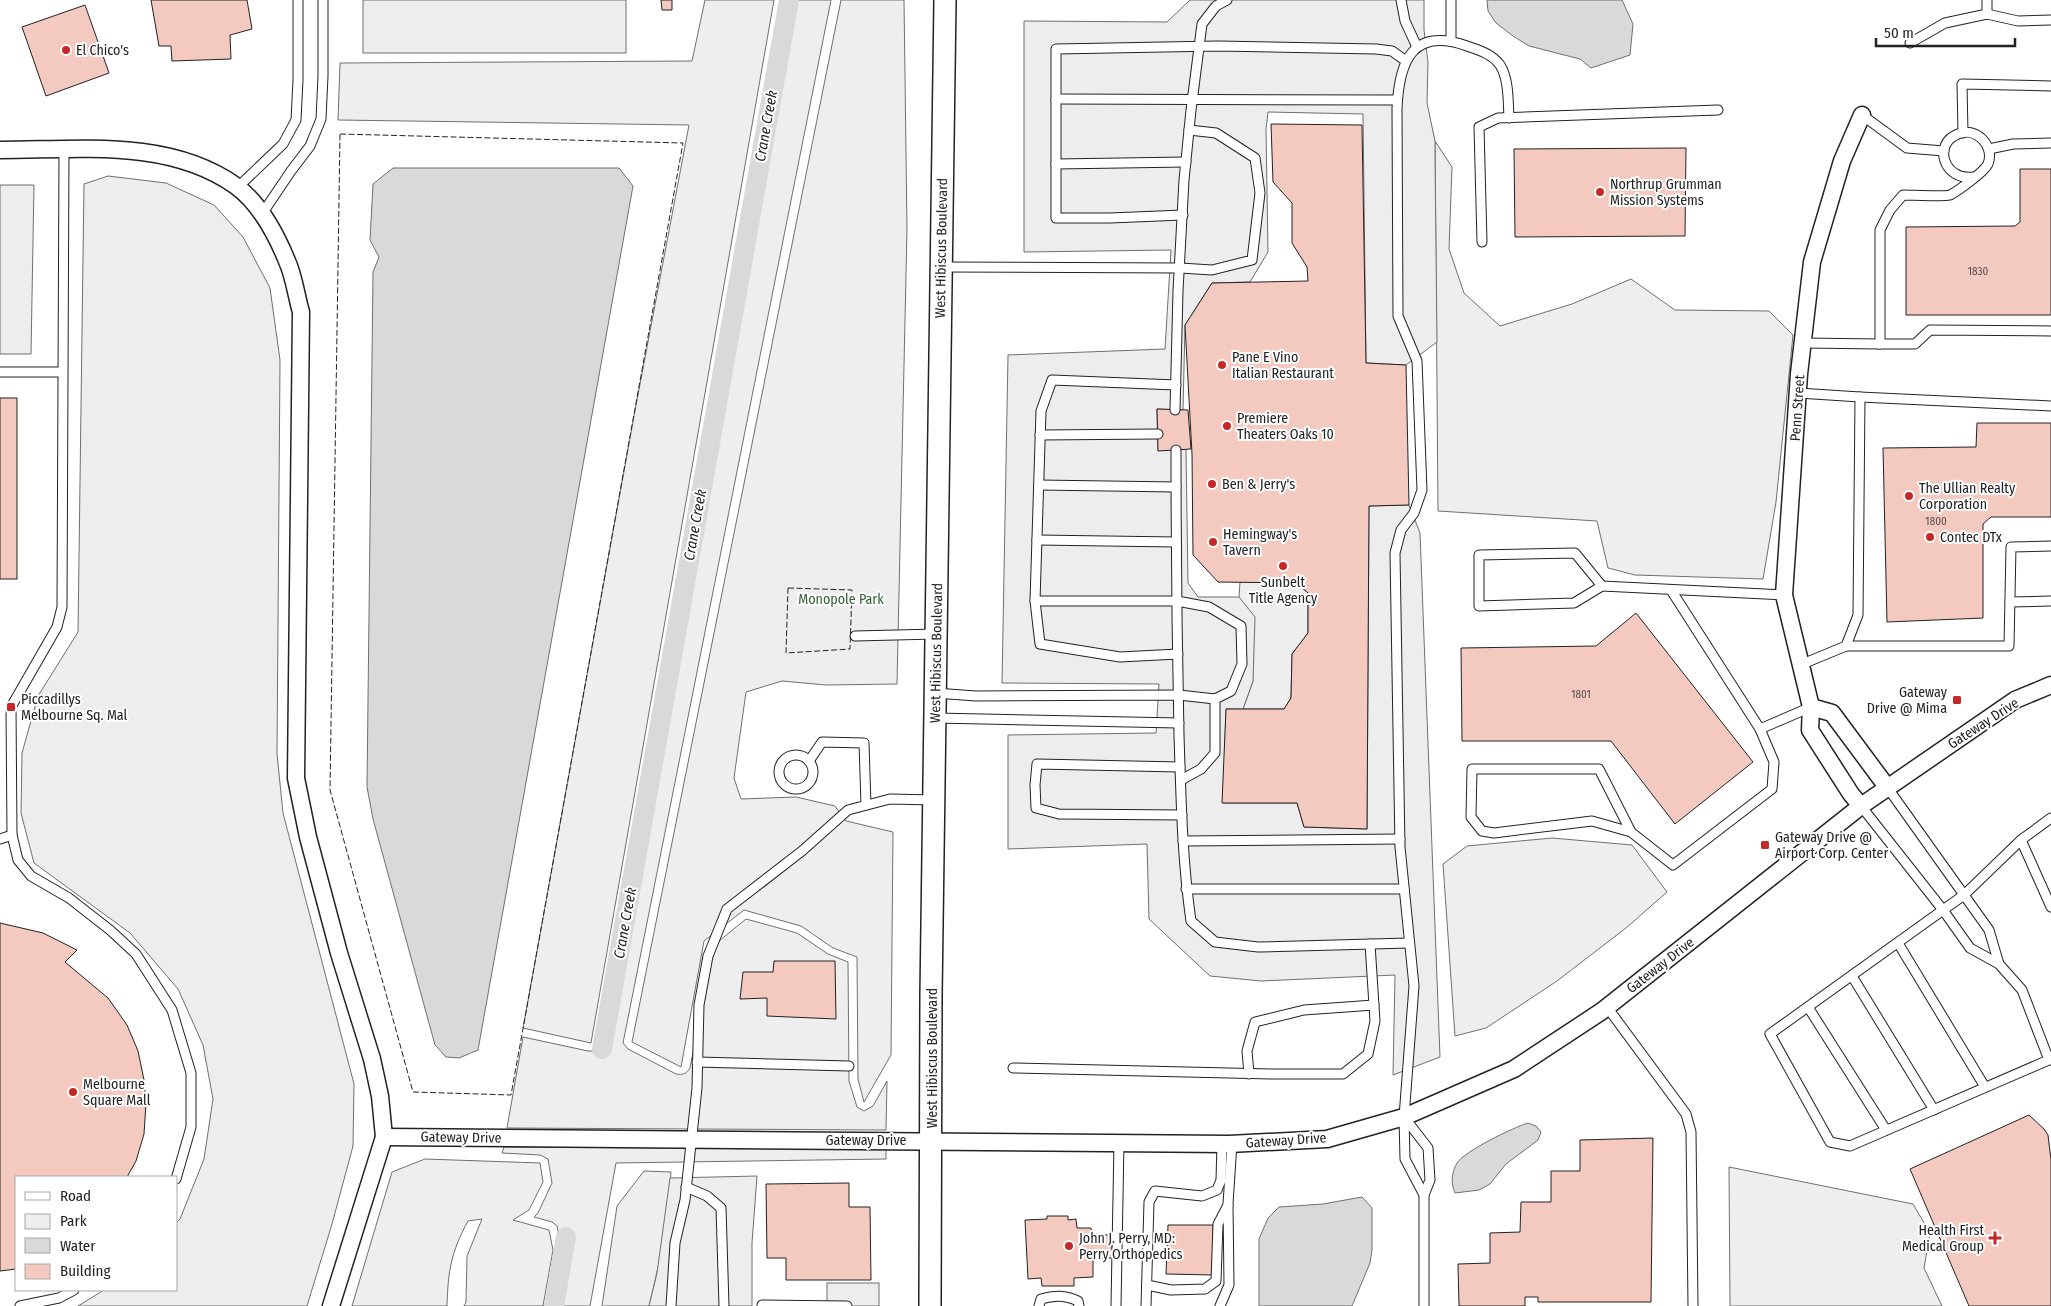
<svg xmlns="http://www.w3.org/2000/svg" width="2051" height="1306" font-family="'Fira Sans Condensed',sans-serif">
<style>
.green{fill:#eee;stroke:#6f6f6f}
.parking{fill:#ededed;stroke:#6f6f6f}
.water{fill:#d9d9d9;stroke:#6f6f6f}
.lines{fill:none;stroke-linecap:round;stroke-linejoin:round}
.canal{stroke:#d9d9d9;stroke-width:20}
.building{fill:#f3c9c0;stroke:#222}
.service-casing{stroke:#222;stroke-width:11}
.minor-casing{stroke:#222;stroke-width:19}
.tertiary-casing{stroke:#222;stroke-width:24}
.service{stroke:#fff;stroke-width:9}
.minor{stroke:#fff;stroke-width:16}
.tertiary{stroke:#fff;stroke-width:21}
.fence{stroke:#222;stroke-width:1;stroke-dasharray:6 2.5;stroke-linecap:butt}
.poi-dot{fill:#c62828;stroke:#fff;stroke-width:2}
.labels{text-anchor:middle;stroke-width:4;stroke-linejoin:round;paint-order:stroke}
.number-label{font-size:11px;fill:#564c4a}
.poi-label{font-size:14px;fill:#222;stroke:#fff;text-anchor:start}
.street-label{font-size:14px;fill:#222;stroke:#fff}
.park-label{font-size:14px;fill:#2f5e38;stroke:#fff}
.water-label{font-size:15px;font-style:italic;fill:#222;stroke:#fff}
</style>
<rect width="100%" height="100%" fill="#fff"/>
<g class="green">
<path d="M705,0H774L591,1043L523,1028L634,416L689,125L338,120L340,63L692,61Z"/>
<path d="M784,0H831L623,1043L628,1049L676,1074C683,1075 686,1074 690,1068L713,946L746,919L797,933L828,954L848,962L849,1081L857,1107L864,1111L873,1106L887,1081L886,1130L507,1128L523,1037L588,1051H595L600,1044Z"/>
<path d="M841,0H904L907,229L897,684L826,685L782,681L746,692L734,778L741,799L796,797L835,806L846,821L893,832L891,1055L864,1102L858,1079L857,957L833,948L801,926L744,910L704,941L681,1067L632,1042Z"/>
<path d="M1435,141L1452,167L1449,249L1464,293L1500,326L1572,304L1631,279L1675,310L1769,311L1793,335L1776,502L1763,579L1635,575L1608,568L1597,521L1438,511Z"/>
<path d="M1240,582L1297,583L1308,593V633L1292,654L1291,698L1284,709H1243L1253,681L1239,597Z"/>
<path d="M1552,838L1632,845L1667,892L1626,928L1557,981L1486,1028L1455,1036L1443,864L1467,846Z"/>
<path d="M504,1147L886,1149V1159L616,1163L590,1306H553L562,1251L557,1226L552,1222L534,1217L538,1213L552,1183L548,1159L540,1155L502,1153Z"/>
<path d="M425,1159L540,1163L543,1182L529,1210L513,1220L549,1230L553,1250L543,1306H464L466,1302L467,1256L482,1219L468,1221C451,1252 448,1271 447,1306H352L392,1172Z"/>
<path d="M1729,1167L1913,1204L1930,1233L1924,1268L1942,1306H1730Z"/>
<path d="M644,1171L671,1172C669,1217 660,1262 649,1306H602L617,1206Z"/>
</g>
<g class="parking">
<rect x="363" y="0" width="263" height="53"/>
<path d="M1190,0H1424V30L1428,62L1427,103L1435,141V155L1437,342L1406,365L1366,363L1363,114L1268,112L1266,129L1268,252L1250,282L1212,283L1185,325L1183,410L1157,409L1158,450L1186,449L1188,583L1198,597H1239L1255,617L1253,681L1243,709H1226L1223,803H1297L1304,827L1367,829L1369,506L1409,505L1420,533L1440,1057L1393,1075L1395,975L1261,981L1210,976L1149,919L1147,844L1008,849V735L1156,733L1159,684L1002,683L1008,355L1165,349L1171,250L1024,252V21L1167,22Z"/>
<path d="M108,176L166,183L214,205L243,237L270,288L280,360L277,754L283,813L354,1084L353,1146L332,1224L307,1306H78L104,1290H176V1223L180,1219L204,1159L213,1099L203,1045L178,989L130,933L34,863L21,813L22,753L38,696L78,632L84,184Z"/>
<path d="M0,185H34L31,354H0Z"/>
<path d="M757,1176L752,1243V1306H649L657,1273L670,1178Z"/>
<rect x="827" y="1283" width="52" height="23"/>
</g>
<g class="water">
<path d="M1487,0H1622L1633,24L1630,55L1591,68L1580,59L1529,46L1513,36L1496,23L1488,11Z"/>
<path d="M393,168H619L633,186L478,1050L459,1058L446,1057L435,1045L373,819L367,787L373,272L379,257L370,240L373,184Z"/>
<path d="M1528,1123L1536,1126L1541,1132L1538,1140L1506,1164L1490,1184L1479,1190L1455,1193C1451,1184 1451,1173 1457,1163C1465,1151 1512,1128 1528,1123Z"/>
<path d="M1362,1197L1372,1208V1250L1370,1263L1352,1306H1259V1239L1268,1218L1279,1207L1323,1204Z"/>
</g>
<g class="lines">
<g class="canal">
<path d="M602,1049L789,0"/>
<path d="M554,1306L566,1237"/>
</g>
</g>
<g class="building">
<path d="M151,0H247L252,29L230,35L231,59L172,61L171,46H159Z"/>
<path d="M661,0H672V10H662Z"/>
<path d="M85,5L109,73L46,96L22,27Z"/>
<path d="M1271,124L1362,125L1366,363L1406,365L1409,505L1369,506L1367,829L1304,827L1297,803H1222L1226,709H1284L1291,698L1292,654L1308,633V593L1297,583L1218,582L1193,555L1192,454L1185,325L1212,283L1308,281L1307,267L1292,243V203L1273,182Z"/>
<path d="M1686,148L1685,236L1515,237L1514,149Z"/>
<path d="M2020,169H2051V315H1906V227L2015,226L2020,222Z"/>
<rect x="0" y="398" width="17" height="181"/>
<path d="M1157,409L1188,410L1191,449L1158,451Z"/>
<path d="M1977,423H2051V517H1991L1983,524V618L1887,622L1883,448L1976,447Z"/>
<path d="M1636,613L1753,762L1675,824L1611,741H1462L1461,648L1596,646Z"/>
<path d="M0,923L43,933L77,950L65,962L108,998L127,1025L138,1051L144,1080L146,1103L144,1134L136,1161L127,1177H16V1269L0,1271Z"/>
<path d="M774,961H835L836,1019L767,1016V998L740,999L743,972H773Z"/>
<path d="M2029,1115L2044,1129L2048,1135L2051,1160V1306H1969L1910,1169Z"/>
<path d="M1653,1138L1651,1302H1538V1297H1525V1306H1459L1458,1264L1490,1263V1233L1520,1232L1521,1202H1551V1171H1580V1140Z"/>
<path d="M849,1183V1207H870L871,1280H786V1258H767L766,1184Z"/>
<path d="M1047,1216H1068V1220L1076,1219L1077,1228H1091L1092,1235H1112V1258H1093V1277L1074,1278V1286H1042L1041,1278L1028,1279L1025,1220L1047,1219Z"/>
<path d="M1168,1225H1213V1275L1166,1274Z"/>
</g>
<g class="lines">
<defs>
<g id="service">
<path d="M1401,0L1405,21L1417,47"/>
<path d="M1451,0V40"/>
<path d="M1987,14L2018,21L2051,20"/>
<path d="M1910,43L1945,23L1987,14V0"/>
<path d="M1056,99L1397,100"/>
<path d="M1862,115L1907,148L1944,151"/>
<path d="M1963,133L1962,84L2051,86"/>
<path d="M1989,149L2013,144L2051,143"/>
<path d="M64,150L62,607L57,627L11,707L12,835L18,860L31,876L69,898L110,930L136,954L172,1010L191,1073V1127L176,1179"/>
<path d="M1056,164L1186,162"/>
<path d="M238,187L283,144L296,120L298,80V0"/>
<path d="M262,214L291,171L310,146L321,119L323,76V0"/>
<path d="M1183,215L1110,218H1056V49L1218,46L1376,49L1392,51L1406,61"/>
<path d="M1482,242L1479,127L1498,118L1718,110"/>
<path d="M940,267L1180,268L1212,270L1252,260L1260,193L1255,158L1216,133L1189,130"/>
<path d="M1803,343L1880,344V230L1890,210L1903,195C1913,195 1942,197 1950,195C1958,191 1984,172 1988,164C1995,146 1976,126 1958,134C1932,144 1944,181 1973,177"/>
<path d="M1880,344H1915L1930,330L2051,331"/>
<path d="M0,372H62"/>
<path d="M1176,385L1052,380L1041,411L1035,601L1040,644L1120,657L1178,654"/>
<path d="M1798,393L1860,397L1858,615L1846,646L1800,665"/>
<path d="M1860,397L2051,406"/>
<path d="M1175,410L1178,291L1184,180L1191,110L1202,24L1216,6L1227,0"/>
<path d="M1040,435L1158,434"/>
<path d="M1176,450C1176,545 1177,640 1179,735C1181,797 1182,859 1191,921L1215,942L1258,947L1409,943"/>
<path d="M1039,485L1176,487"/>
<path d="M1037,540L1176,542"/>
<path d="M1575,553L1602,586L1574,603L1479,606V555Z"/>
<path d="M1602,586L1784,595"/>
<path d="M2010,602L2051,601"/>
<path d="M855,636L936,634"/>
<path d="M1846,646H2009L2011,547L2051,546"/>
<path d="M935,693L976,696L1179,695L1215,699L1231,691L1242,664L1241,626L1209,607L1177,601H1035"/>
<path d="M935,718L1179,723"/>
<path d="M1760,729L1811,707"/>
<circle cx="796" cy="772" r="17"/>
<path d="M809,761L822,742L864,743L866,805"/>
<path d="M1180,767L1037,764L1035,785L1036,808L1059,814L1182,815"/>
<path d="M1181,780L1201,769L1215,753V699"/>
<path d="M1887,787L1989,930L1999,964"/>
<path d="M1861,806L1943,910L1970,948L1999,964L2022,990L2049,1060"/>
<path d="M2051,818L2021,840L1964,895L1770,1034L1830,1142L1850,1146L2051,1059"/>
<path d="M1631,832L1592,821L1494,833L1482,831L1471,817L1472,769H1599L1631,832L1673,865L1772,789L1774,762L1760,729L1671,590"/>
<path d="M0,839L12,835"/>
<path d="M2021,840L2051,907"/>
<path d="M1183,841L1400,839"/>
<path d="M1186,889H1404"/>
<path d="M1898,943L1985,1087"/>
<path d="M1852,976L1934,1110"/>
<path d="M1607,1007L1686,1114L1691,1132L1693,1306"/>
<path d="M1808,1007L1886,1130"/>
<path d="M697,1062L849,1066"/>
<path d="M1013,1068L1271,1074H1343L1368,1054L1375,1021L1370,944"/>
<path d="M1249,1074L1247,1051L1255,1022L1304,1010L1374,1005"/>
<path d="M1404,1117L1428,1148L1430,1180L1424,1195V1306"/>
<path d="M686,1187L707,1196L721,1208L724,1306"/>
<path d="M1424,1195L1405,1159L1404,1117L1414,986L1400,847L1395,553L1401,530L1414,513L1422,490L1417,361L1398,316L1397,109C1399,60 1413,27 1467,46C1479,50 1492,54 1500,65C1509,79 1508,101 1509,118"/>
<path d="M1147,1285L1171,1290L1205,1289L1216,1281L1218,1224L1228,1205"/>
<path d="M762,1305L847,1306"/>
<path d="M20,1306L59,1298L74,1290"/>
<path d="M671,1306L675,1243L685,1200L697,1088L699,1005L708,956L727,909L802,851L848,810L890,799L934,800"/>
<path d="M1039,1306L1041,1299C1055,1295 1065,1295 1078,1301L1079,1306"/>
<path d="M1116,1306L1119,1142"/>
<path d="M1146,1306L1149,1202L1155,1191L1202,1196L1217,1190L1221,1180L1222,1143"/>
<path d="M1220,1306L1229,1285L1228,1204L1232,1143"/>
</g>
<g id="minor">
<path d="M0,150C78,150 169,138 236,186C259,203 276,234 287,261C294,276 296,295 301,312L296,778L308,837L339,953L372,1059L380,1096L384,1137L331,1306"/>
<path d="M1811,707L1832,713L1887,787"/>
<path d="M1861,806L1851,794L1810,730L1811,707L1784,595L1799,374L1812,262L1842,161L1862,115"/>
<path d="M384,1137L1229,1144L1327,1139L1404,1117L1514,1069L1602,1011L1861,806L2015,700L2051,685"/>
</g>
<path id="tertiary" d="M930,1306L931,996L945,0"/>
</defs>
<use href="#service" class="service-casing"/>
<use href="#minor" class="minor-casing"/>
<use href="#tertiary" class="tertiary-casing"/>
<use href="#service" class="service"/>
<use href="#minor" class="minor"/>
<use href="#tertiary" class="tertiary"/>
<g class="fence">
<path d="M340,134L683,143L511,1095L413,1092L330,790Z"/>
<path d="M788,588L852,590L850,649L786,653Z"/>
</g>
</g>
<g class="poi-dot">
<circle cx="66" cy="50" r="5"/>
<circle cx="1600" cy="192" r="5"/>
<circle cx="1222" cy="365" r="5"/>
<circle cx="1227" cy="426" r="5"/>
<circle cx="1212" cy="484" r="5"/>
<circle cx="1909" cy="496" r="5"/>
<circle cx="1930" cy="537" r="5"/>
<circle cx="1213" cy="542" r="5"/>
<circle cx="1283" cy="566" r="5"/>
<rect x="1952" y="695" width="10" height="10" rx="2.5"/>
<rect x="6" y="702" width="10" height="10" rx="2.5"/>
<rect x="1760" y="840" width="10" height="10" rx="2.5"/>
<circle cx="73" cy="1092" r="5"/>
<path d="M1992.5 1230.5h5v5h5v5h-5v5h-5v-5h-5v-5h5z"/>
<circle cx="1069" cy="1246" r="5"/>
</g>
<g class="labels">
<g class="number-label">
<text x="1978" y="275">1830</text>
<text x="1936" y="525">1800</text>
<text x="1581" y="698">1801</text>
</g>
<g class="poi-label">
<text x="76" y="55">El Chico's</text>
<text x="1610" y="189">Northrup Grumman<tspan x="1610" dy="16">Mission Systems</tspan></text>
<text x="1232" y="362">Pane E Vino<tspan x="1232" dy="16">Italian Restaurant</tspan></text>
<text x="1237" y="423">Premiere<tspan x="1237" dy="16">Theaters Oaks 10</tspan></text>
<text x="1222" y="489">Ben &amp; Jerry's</text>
<text x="1919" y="493">The Ullian Realty<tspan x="1919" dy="16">Corporation</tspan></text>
<text x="1223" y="539">Hemingway's<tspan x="1223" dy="16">Tavern</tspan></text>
<text x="1940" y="542">Contec DTx</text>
<text x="1283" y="587" text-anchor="middle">Sunbelt<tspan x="1283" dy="16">Title Agency</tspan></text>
<text x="1947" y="697" text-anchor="end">Gateway<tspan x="1947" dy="16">Drive @ Mima</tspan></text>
<text x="21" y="704">Piccadillys<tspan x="21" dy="16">Melbourne Sq. Mal</tspan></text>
<text x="1775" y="842">Gateway Drive @<tspan x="1775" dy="16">Airport Corp. Center</tspan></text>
<text x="83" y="1089">Melbourne<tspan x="83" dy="16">Square Mall</tspan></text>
<text x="1984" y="1235" text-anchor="end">Health First<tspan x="1984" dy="16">Medical Group</tspan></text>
<text x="1079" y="1243">John J. Perry, MD:<tspan x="1079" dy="16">Perry Orthopedics</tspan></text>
</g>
<g class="street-label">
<text transform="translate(941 248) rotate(-89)" y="5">West Hibiscus Boulevard</text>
<text transform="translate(1797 408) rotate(-86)" y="5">Penn Street</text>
<text transform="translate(936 653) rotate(-89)" y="5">West Hibiscus Boulevard</text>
<text transform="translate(1983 723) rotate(-33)" y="5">Gateway Drive</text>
<text transform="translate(1660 965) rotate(-38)" y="5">Gateway Drive</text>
<text transform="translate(932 1058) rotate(-90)" y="5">West Hibiscus Boulevard</text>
<text transform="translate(461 1137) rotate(1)" y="5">Gateway Drive</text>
<text x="866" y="1145">Gateway Drive</text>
<text transform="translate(1286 1140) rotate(-4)" y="5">Gateway Drive</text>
</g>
<g class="park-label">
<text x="841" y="604">Monopole Park</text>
</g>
<g class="water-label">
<text transform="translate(766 126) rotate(-80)" y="5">Crane Creek</text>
<text transform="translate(695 525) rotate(-80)" y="5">Crane Creek</text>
<text transform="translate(625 923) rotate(-80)" y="5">Crane Creek</text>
</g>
</g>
<rect x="15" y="1176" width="162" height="115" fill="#ffffff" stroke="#a7a7a7"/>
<rect x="25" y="1192" width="25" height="8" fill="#ffffff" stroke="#a7a7a7"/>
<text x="60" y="1201" font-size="15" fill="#222222">Road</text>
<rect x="25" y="1214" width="25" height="15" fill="#eeeeee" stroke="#a7a7a7"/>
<text x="60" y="1226" font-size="15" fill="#222222">Park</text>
<rect x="25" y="1238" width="25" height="15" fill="#d9d9d9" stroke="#a7a7a7"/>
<text x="60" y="1251" font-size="15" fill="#222222">Water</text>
<rect x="25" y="1264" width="25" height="15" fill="#f3c9c0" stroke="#a7a7a7"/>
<text x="60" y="1276" font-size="15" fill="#222222">Building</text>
<path d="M1876 38v8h139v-8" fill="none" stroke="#222222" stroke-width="2.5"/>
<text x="1884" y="38" font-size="15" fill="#222222" stroke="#ffffff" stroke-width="4" paint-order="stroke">50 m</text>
</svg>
